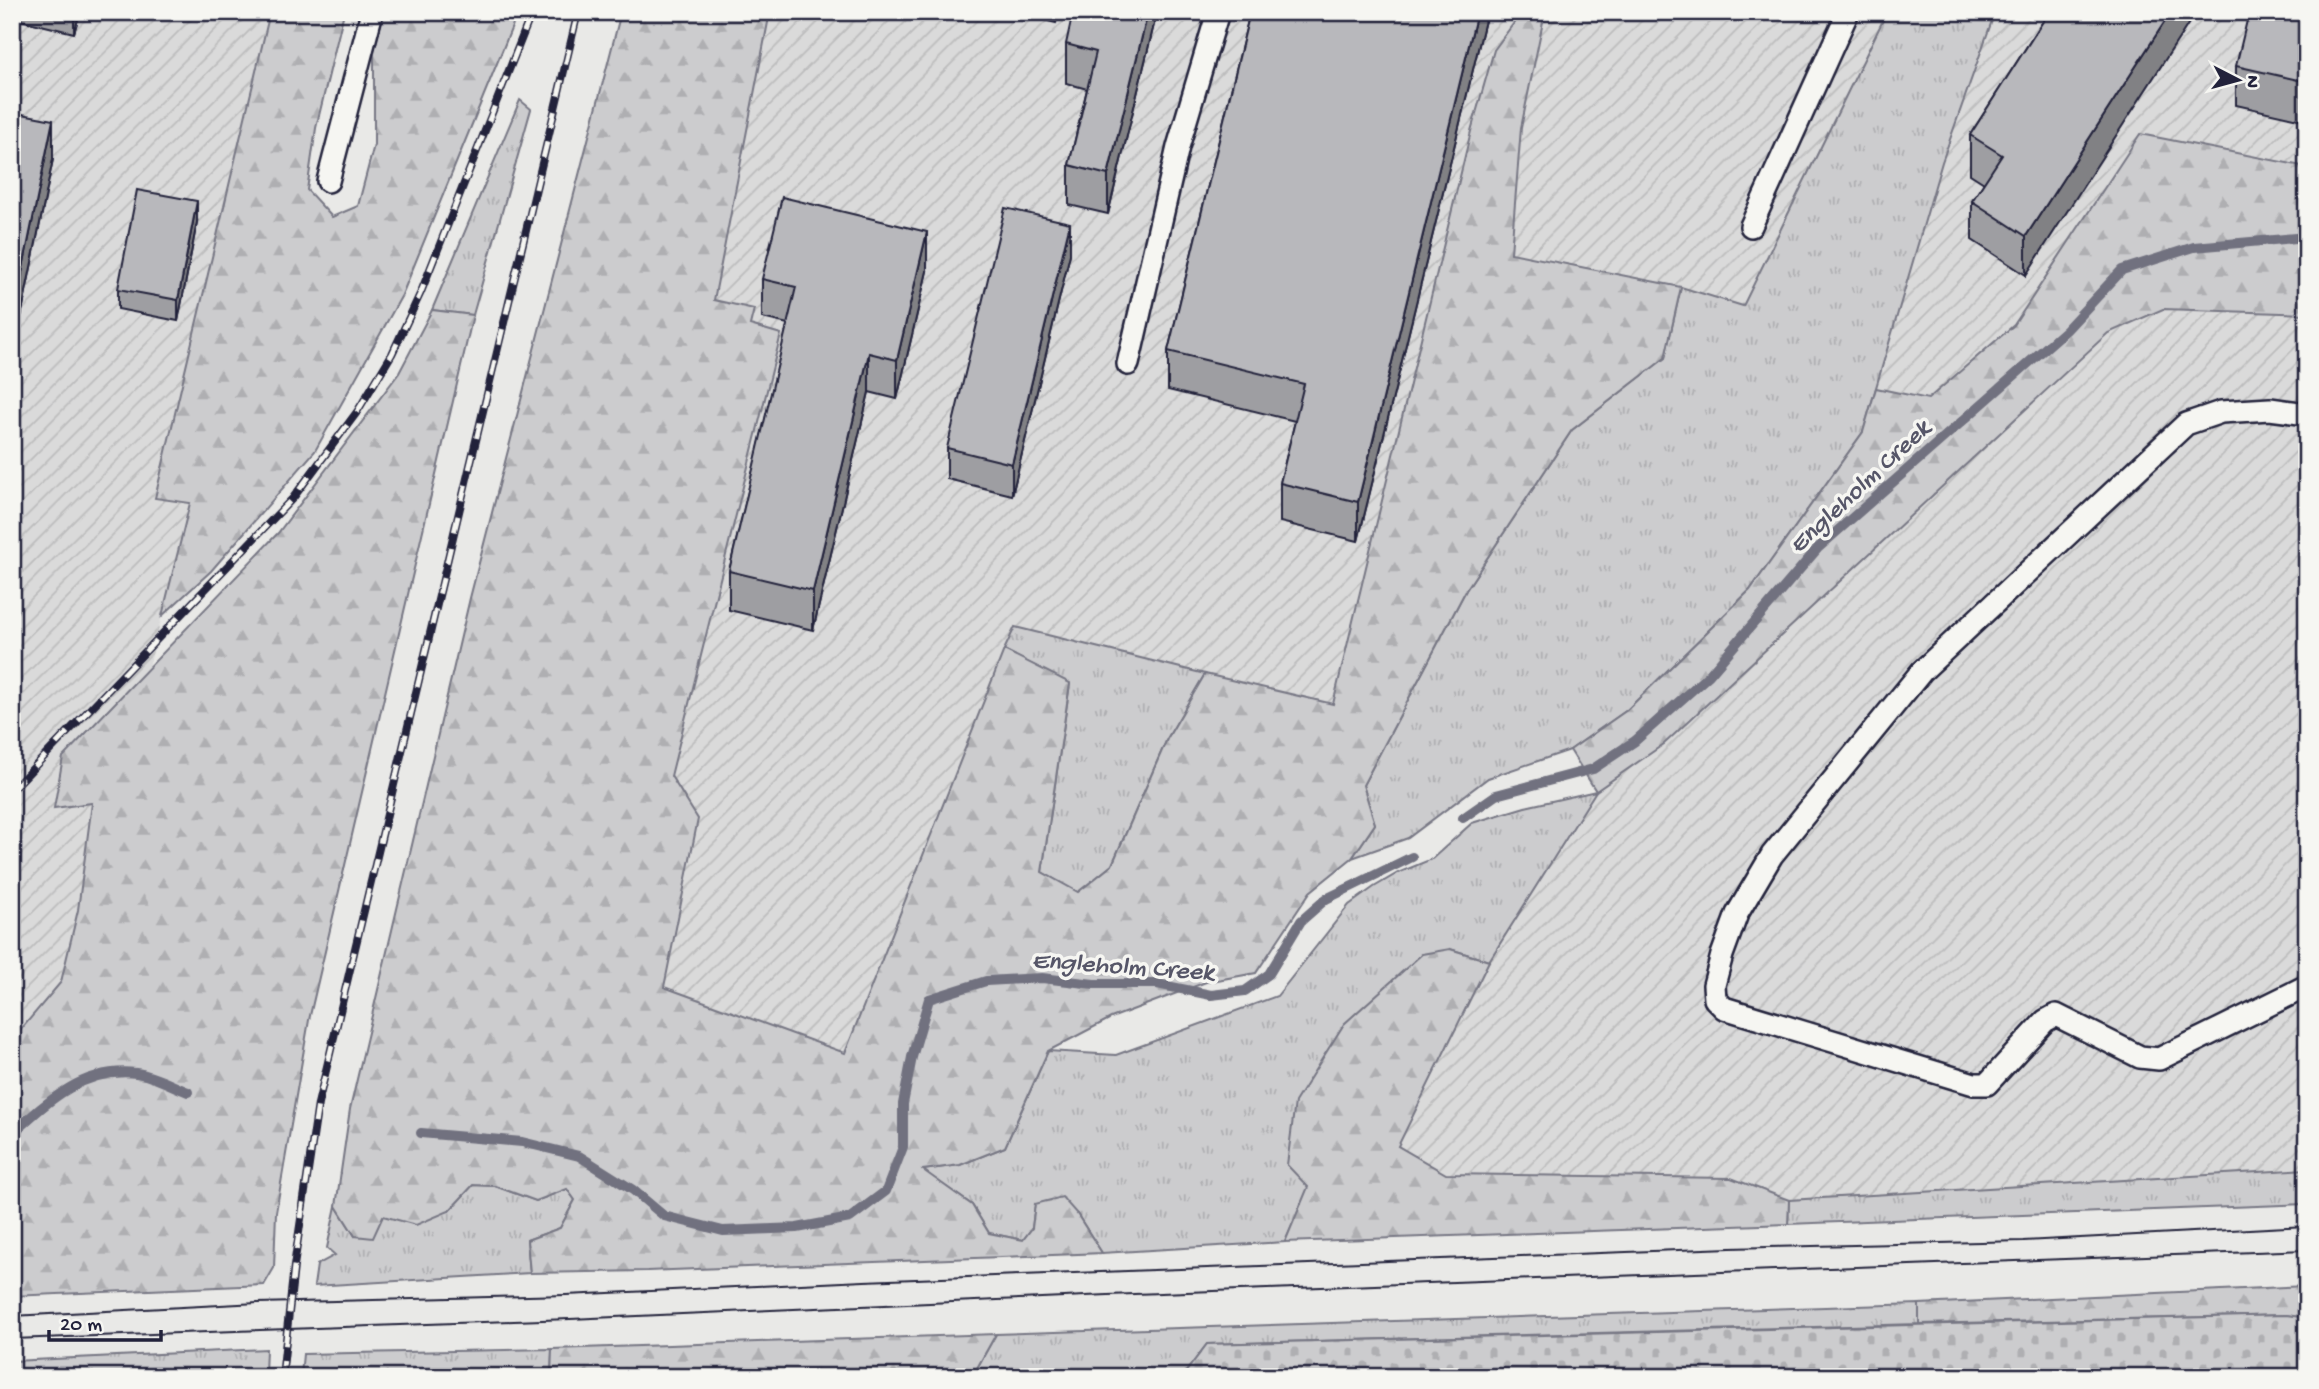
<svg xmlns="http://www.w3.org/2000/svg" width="2319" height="1389" font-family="'Gochi Hand',sans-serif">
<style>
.industrial{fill:url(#industrial-furrows)}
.grass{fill:url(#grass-tufts);stroke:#777784;stroke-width:2}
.forest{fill:url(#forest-firs);stroke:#777784;stroke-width:2}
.cemetery{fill:url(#cemetery-stones);stroke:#777784;stroke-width:2}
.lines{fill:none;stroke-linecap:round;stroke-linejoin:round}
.stream{stroke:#71717f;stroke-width:10}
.lane-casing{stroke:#22223b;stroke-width:26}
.lane{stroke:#f6f6f2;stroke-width:21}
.tram{stroke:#22223b;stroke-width:2}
.rail-casing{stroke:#22223b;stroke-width:8}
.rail{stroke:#f6f6f2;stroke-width:5;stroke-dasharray:16;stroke-linecap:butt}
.wall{fill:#9e9ea2;stroke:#22223b;stroke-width:2}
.shaded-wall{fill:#818184;stroke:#22223b;stroke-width:2}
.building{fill:#b8b8bc;stroke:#22223b;stroke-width:2}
.labels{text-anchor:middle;stroke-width:7;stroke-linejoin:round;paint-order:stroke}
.water-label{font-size:26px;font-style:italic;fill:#565668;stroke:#f6f6f2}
</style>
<defs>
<pattern id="industrial-furrows" width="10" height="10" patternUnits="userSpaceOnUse" patternTransform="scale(1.75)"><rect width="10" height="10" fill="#dadada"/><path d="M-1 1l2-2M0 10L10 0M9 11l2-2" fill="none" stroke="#bbbbbc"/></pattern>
<pattern id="grass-tufts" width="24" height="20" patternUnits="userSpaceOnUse" patternTransform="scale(1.75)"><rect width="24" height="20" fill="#ccccce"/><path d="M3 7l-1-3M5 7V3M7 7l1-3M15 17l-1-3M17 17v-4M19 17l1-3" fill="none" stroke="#afafb2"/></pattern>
<pattern id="forest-firs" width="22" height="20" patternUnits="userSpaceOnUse" patternTransform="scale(1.75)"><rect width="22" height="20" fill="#ccccce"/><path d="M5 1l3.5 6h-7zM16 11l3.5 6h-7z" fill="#afafb2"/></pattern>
<pattern id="cemetery-stones" width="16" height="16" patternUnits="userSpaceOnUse" patternTransform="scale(1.75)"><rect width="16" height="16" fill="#ccccce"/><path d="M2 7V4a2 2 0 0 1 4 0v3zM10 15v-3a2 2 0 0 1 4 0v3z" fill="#afafb2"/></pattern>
</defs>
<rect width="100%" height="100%" fill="#e9e9e7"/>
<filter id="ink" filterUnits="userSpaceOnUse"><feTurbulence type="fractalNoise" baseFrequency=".0143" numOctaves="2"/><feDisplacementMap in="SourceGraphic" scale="14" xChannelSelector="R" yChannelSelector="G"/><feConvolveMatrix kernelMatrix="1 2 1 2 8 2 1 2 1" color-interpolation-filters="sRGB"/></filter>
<g filter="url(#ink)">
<g class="industrial">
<path d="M12,12H270L155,497L190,503L162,616L149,667L63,757L92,803L78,910L61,982L12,1040Z"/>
<path d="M770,12H1522L1494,50L1471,131L1332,704L1015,627L1004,650L846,1053L664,987L698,819L671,776L781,334L750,325L754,309L714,301Z"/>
<path d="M1545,12H1887L1742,306L1681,287L1511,253L1521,128Z"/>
<path d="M1995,12H2307V167L2140,135L2014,325L1928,399L1876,388L1942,162Z"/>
<path d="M2163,309L2307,314V1169L1789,1200L1731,1178L1446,1174L1398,1146L1489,961L1596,791L1664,744L2108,333Z"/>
</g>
<g class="grass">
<path d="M1887,12H1995L1942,162L1863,432L1750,590L1627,710L1570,750L1488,778L1408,838L1352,858L1375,824L1363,785L1466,590L1572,430L1665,358L1681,287L1743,306Z"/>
<path d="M520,100L531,109L473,315L432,310Z"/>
<path d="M1015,627L1205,674L1167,739L1112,865L1078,893L1042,872L1070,684L1004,650Z"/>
<path d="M1596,791L1489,961L1450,949L1309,1187L1285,1242L1102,1253L1077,1214L1035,1204L1032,1228L1023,1240L989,1233L972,1205L922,1170L960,1165L1005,1147L1048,1051L1116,1055L1277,996L1349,905L1374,887L1398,873L1432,859L1472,823L1525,807Z"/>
<path d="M2307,1169V1204L1788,1224L1789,1200Z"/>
<path d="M473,1185L495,1186L536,1201L567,1189L575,1200L560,1228L527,1240L530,1273L314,1286L317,1265L335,1255L327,1248L336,1206L355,1236L383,1216L449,1211Z"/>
<path d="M1919,1304V1324L1207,1344L1182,1377H972L996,1334Z"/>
<path d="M266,1349L265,1373L235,1371L41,1374L40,1377H12V1361Z"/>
<path d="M552,1349L551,1377L301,1375L303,1354Z"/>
</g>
<g class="forest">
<path d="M270,12H344L316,128L307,190L332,217L358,206L374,145V50L384,12H518L402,295L315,451L211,571L162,616L190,503L155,498Z"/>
<path d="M621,12H770L714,300L754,309L750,325L781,334L671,776L698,819L664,987L845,1053L1004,650L1070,683L1042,872L1078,892L1112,865L1167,739L1205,674L1333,704L1471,131L1494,50L1522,12H1545L1521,128L1511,253L1681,287L1665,358L1572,430L1466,590L1363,785L1375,824L1352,858L1310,892L1256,973L1206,982L1111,1018L1048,1051L1005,1147L960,1165L923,1170L972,1205L989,1233L1023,1240L1032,1228L1035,1204L1062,1197L1077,1214L1102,1253L647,1271L530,1273L527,1240L560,1228L575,1200L567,1189L536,1201L495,1186L473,1185L449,1211L416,1225L383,1216L373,1238L355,1236L336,1206L350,1109L470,598Z"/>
<path d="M2140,134L2307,167V314L2163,309L2108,333L1664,744L1596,791L1570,750L1627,710L1750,590L1863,432L1876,388L1928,399L2014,325Z"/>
<path d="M432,310L473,315L309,1020L276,1212L274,1268L264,1285L12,1296V1040L61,982L78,910L92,803L54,808L63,757L278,533L399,373Z"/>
<path d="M1450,949L1489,961L1398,1146L1446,1174L1731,1178L1789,1200L1788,1224L1285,1242L1308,1187L1287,1165L1295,1102L1344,1024L1422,954Z"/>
<path d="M2307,1286V1318L2286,1315L1919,1324V1304Z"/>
<path d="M996,1334L972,1377H551L552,1349Z"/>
<path d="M235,1371L255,1372L254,1377H40V1374Z"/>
</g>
<path class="cemetery" d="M2286,1315L2307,1318V1377H1182L1207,1344Z"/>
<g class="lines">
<g class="stream">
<path d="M1463,818L1496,795L1593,769L1635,741L1709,675L1818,548L2066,330L2122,270L2194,247L2307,237"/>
<path d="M421,1133L522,1142L579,1156L633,1190L664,1216L723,1231L797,1228L850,1218L886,1191L903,1147V1104L912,1057L929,999L986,981L1042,978L1094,984H1157L1211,995L1245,991L1269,974L1301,921L1326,899L1412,857"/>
<path d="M12,1134C48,1101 84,1067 136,1073C153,1075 172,1086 188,1092"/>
</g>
<defs>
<g id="lane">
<path d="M328,181L372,12"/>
<path d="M1751,226L1848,12"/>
<path d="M1128,364L1178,147L1218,12"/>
<path d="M2307,414L2270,409L2221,412L2186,424L1922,671L1772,855L1737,914L1722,955L1714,985L1715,999L1724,1008L1974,1084H1987L2045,1021L2056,1015L2140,1057L2159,1059L2307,986"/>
</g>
</defs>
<use href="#lane" class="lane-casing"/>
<use href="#lane" class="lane"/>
<g class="tram">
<path d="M12,1316L258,1303L566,1295L864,1281L1730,1248L2023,1241L2307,1226"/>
<path d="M12,1339L570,1319L1108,1295L2307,1250"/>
</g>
<defs>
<g id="rail">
<path d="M12,790L293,498L357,412L392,354L421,292L532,12"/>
<path d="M282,1377L294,1266L318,1104L578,12"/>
</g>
</defs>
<use href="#rail" class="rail-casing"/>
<use href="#rail" class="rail"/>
</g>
<g class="wall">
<path d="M12,12H80L74,33L12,18Z"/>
<path d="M1012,12H1059L1056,23Z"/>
<path d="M1157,12L1108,214L1069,205V165L1087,89L1066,83V44Z"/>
<path d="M1250,12H1487L1358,541L1280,522V483L1295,421L1168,390V351Z"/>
<path d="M2049,12L2026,275L1972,240V201L1984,183L1970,174V135Z"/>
<path d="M2307,12V121L2236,105V66Z"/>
<path d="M12,112L53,159L17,336L12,335Z"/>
<path d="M197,222L178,321L118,309V289Z"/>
<path d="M1070,254L1012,495L947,479V448Z"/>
<path d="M927,271L897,399L869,392L813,630L729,610V571L788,324L762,318V279Z"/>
</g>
<g class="shaded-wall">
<path d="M74,12H80L74,33Z"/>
<path d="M1148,12H1157L1108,214V175Z"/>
<path d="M1477,12H1487L1358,541V502Z"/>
<path d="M2171,12H2196L2026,275V236Z"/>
<path d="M53,120V159L17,336V297Z"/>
<path d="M197,201V222L178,321V300Z"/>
<path d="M1070,223V254L1012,495V464Z"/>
<path d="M927,232V271L897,399V360Z"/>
<path d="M869,353V392L813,630V591Z"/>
</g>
<g class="building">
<path d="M1073,12H1148L1108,175L1069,165L1096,52L1066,44Z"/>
<path d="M1250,12H1477L1358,502L1280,483L1304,384L1168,351Z"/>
<path d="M2049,12H2171L2026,236L1972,201L2002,155L1970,135Z"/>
<path d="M2249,12H2307V82L2236,66Z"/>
<path d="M12,112L53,120L17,297L12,295Z"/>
<path d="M137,190L197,201L178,300L118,289Z"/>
<path d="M782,197L927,232L897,360L869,353L813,591L729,571L796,287L762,279Z"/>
<path d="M1005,208L1070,223L1012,464L947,448Z"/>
</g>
</g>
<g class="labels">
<g class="water-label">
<text transform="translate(1858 485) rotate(-43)" y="9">Engleholm Creek</text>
<text transform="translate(1123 964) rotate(4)" y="9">Engleholm Creek</text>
</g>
</g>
<rect width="2319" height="1389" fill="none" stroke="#f6f6f2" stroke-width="42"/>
<rect x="21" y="21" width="2277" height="1347" fill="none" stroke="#22223b" stroke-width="2.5" filter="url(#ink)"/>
<g transform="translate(2238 80) rotate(96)" stroke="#f6f6f2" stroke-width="5" paint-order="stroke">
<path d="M0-5L12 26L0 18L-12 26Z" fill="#22223b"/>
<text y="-10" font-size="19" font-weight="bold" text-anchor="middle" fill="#22223b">N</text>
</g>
<path d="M49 1330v10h112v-10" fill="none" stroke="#22223b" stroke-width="3.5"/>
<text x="60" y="1330" font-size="21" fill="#22223b" stroke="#f6f6f2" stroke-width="5" paint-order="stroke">20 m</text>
</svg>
